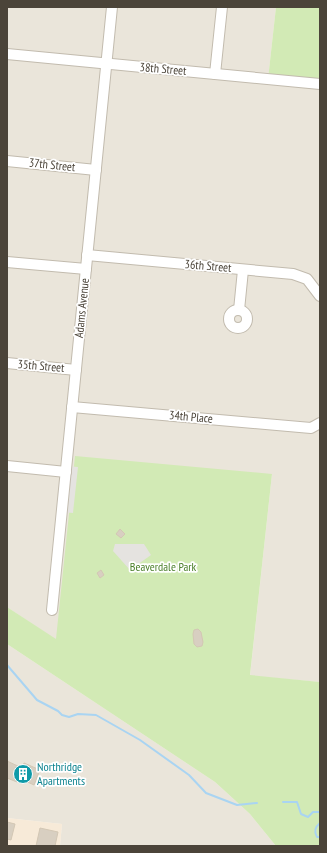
<svg xmlns="http://www.w3.org/2000/svg" width="327" height="853" font-family="'PT Sans Narrow',sans-serif">
<style>
.residential{fill:#eae5da}
.commercial{fill:#f7ead8}
.green{fill:#d2eab5}
.parking{fill:#e5e3e0}
.lines{fill:none;stroke-linecap:round;stroke-linejoin:round}
.stream{stroke:#a9d4f2;stroke-width:2}
.building{fill:#d8cfc1;stroke:#d3c7b4}
.minor-casing{stroke:#c2bbae;stroke-width:12}
.minor{stroke:#fff;stroke-width:10}
.labels{text-anchor:middle;stroke-width:3.5;stroke-linejoin:round;paint-order:stroke}
.street-label{font-size:12px;fill:#4b4439;stroke:#fff}
.park-label{font-size:12px;fill:#4a7f2a;stroke:#fff}
.culture-label{font-size:12px;fill:#0d838f;stroke:#fff;text-anchor:start}
</style>
<rect width="100%" height="100%" fill="#f6f3ec"/>
<g class="residential">
<path d="M7,7H276L268,79L320,84V682L250,676L272,474L56,640L7,607Z"/>
<path d="M7,644L215,782L250,814L276,846H60L62,824L7,818Z"/>
</g>
<path class="commercial" d="M7,818L62,824L60,846H7Z"/>
<g class="green">
<path d="M276,7H320V84L268,79Z"/>
<path d="M75,456L272,474L250,675L320,682V846H276L250,814L215,782L7,644V607L56,639Z"/>
</g>
<g class="parking">
<path d="M66,466L78,467L73,513L62,512Z"/>
<path d="M115,544H144L151,555L130,570L113,551Z"/>
</g>
<g class="lines">
<g class="stream">
<path d="M7,665L37,700L58,711L62,715L69,717L78,714L96,715L140,740L189,775L206,793L237,805L257,803"/>
<path d="M283,802H297L301,814L308,817L313,812H320"/>
<path d="M320,823C315,827 314,832 317,837H320"/>
</g>
</g>
<g class="building">
<path d="M120,529L125,534L121,538L116,534Z"/>
<path d="M101,570L104,575L100,578L97,573Z"/>
<path d="M198,629L201,632L203,642L202,646L197,647L194,644L193,634L194,630Z"/>
<path d="M7,761L22,768L24,763L40,770L34,785L19,778L17,782L7,778Z"/>
<path d="M7,822L15,824L11,840L7,839Z"/>
<path d="M40,828L58,832L55,846H36Z"/>
</g>
<g class="lines">
<defs>
<g id="minor">
<path d="M7,54L320,84"/>
<path d="M215,74L222,7"/>
<path d="M7,161L96,170"/>
<path d="M87,255L293,274L307,279L320,296"/>
<path d="M7,262L86,269"/>
<path d="M239,310L243,270"/>
<circle cx="238" cy="319" r="9"/>
<path d="M7,363L76,370"/>
<path d="M72,407L311,428L320,423"/>
<path d="M7,466L66,472"/>
<path d="M52,610L112,7"/>
</g>
</defs>
<use href="#minor" class="minor-casing"/>
<use href="#minor" class="minor"/>
</g>
<defs>
<symbol id="building-disc" viewBox="-11 -11 22 22"><circle r="9.5" fill="#0f9aa8" stroke="#fff"/><path d="M-4-6H4V6H1V3H-1V6H-4ZM-2.5-4.3h1.7v1.8h-1.7ZM.8-4.3h1.7v1.8H.8ZM-2.5-1h1.7V.8h-1.7ZM.8-1h1.7V.8H.8Z" fill="#fff"/></symbol>
</defs>
<g fill-rule="evenodd">
<use href="#building-disc" x="12" y="763" width="22" height="22"/>
</g>
<g class="labels">
<g class="street-label">
<text transform="translate(163 69) rotate(5)" y="4">38th Street</text>
<text transform="translate(52 165) rotate(6)" y="4">37th Street</text>
<text transform="translate(208 266) rotate(5)" y="4">36th Street</text>
<text transform="translate(82 308) rotate(-84)" y="4">Adams Avenue</text>
<text transform="translate(41 366) rotate(5)" y="4">35th Street</text>
<text transform="translate(191 417) rotate(5)" y="4">34th Place</text>
</g>
<g class="park-label">
<text x="163" y="571">Beaverdale Park</text>
</g>
<g class="culture-label">
<text x="37" y="771">Northridge<tspan x="37" dy="14">Apartments</tspan></text>
</g>
</g>
<rect width="327" height="853" fill="none" stroke="#4b4439" stroke-width="16"/>
</svg>
